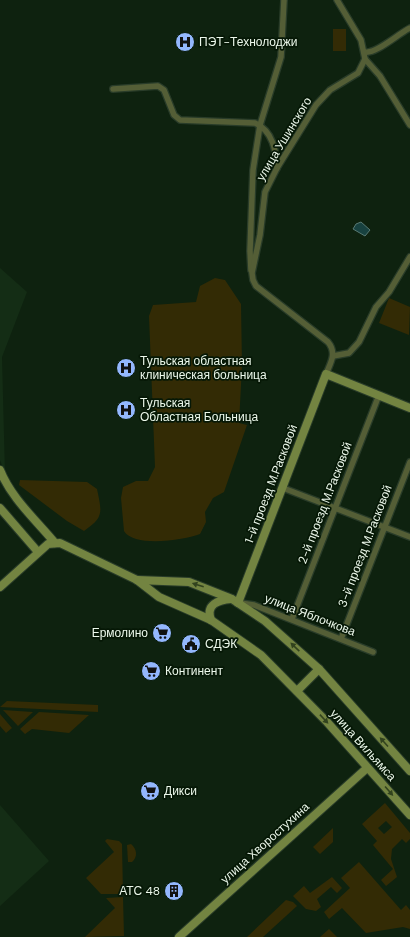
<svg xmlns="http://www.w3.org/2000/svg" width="410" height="937" font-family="'DM Sans',sans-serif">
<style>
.built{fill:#142d15}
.green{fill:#332b05;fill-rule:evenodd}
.water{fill:#184240;stroke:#587973}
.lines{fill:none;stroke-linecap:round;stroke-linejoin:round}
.street-casing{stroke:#293c29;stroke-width:8}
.secondary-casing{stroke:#293c29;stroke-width:10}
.street{stroke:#545e36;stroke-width:5.5}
.secondary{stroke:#738441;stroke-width:8}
.oneway{fill:#32431e}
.labels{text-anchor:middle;stroke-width:3.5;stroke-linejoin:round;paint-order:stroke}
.poi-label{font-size:12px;fill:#ecf8eb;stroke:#061806;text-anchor:start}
.street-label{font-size:12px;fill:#ecf8eb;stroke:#061806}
</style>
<rect width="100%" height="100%" fill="#0e220f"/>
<g class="built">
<path d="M0,268L27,292L2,357L5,474L0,460Z"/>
<path d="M0,805L49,861L0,906Z"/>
</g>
<g class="green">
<rect x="333" y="29" width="13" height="22"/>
<path d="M215,278L225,280L241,304L242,366L239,423L247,425L224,492L213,498L205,512L206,522L200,534C185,540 134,548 124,531L121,498L123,487L136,481H148L155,467L149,316L153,305L196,302L200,286Z"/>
<path d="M389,298L410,307L409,335L379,323Z"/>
<path d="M20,480L87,482L97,489C102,513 104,517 84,531L67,521L19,485Z"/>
<path d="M7,701L98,705V712L0,707Z"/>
<path d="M3,710L33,712L18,726Z"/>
<path d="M39,712L89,715L69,733L32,729L25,734L20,729Z"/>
<path d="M0,714L12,728L6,733L0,726Z"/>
<path d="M385,803L410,833V839L406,843L402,839L392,849L391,859L397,877L386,886L381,880L393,869L373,845L377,841L362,824ZM386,821L392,827L384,834L378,828Z"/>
<path d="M333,828V842L320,854L313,847Z"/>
<path d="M107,839L119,841L122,844L123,894H101L86,878L114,852L105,841Z"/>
<path d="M131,844C137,849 138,857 132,862H128L127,845Z"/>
<path d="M359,862L401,910L406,905L410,910V929L403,927L366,933L342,908L329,919L324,912L350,888L341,878Z"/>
<path d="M332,877L342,888L337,893L331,887L317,899L321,907L316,911L306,909L293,896L304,886L310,893Z"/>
<path d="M123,897L124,936L85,937L115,908L106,898Z"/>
<path d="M286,900L293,902L297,906L263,937H247Z"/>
<path d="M329,929L337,937H320Z"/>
</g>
<path class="water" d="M361,222L370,230L365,236L353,229L356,224Z"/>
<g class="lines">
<defs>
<g id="street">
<path d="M365,52C376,54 398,34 410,28"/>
<path d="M365,59L380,76L410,125"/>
<path d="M113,89L158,86L164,90L174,115L180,120L255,123C273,131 276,151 277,168"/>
<path d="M251,270L250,251L253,170L260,125L281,57L284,0"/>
<path d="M333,356L349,353L359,342L376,307L389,292L410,257"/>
<path d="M326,374C331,362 337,353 328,342L256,286L253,280L252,273L260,235L265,192L277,168L316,105L330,90L358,73L365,59L361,40L337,0"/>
<path d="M283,488L410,537"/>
<path d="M240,603L254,605L373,652"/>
<path d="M292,619L379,395"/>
<path d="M341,639L410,462"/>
</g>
<g id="secondary">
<path d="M0,470C11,498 36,520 55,543"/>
<path d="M0,508L38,552"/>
<path d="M137,580L189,582L232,599L265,621L319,669L410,771"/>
<path d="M0,587L48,544L60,543L137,580L159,597L211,620L261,655L327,722L410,815"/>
<path d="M238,603L326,374L410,408"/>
<path d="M211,620C205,604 219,600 231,599"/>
<path d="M297,691L319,669"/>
<path d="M179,937L367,768"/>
</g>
</defs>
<use href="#street" class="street-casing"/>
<use href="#secondary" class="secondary-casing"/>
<use href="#street" class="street"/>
<use href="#secondary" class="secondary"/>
</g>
<defs><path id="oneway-solid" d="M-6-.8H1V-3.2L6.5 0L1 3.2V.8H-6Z"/></defs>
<g class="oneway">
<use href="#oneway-solid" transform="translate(198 585) rotate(-162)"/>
<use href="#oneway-solid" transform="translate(295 647) rotate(-136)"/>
<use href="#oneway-solid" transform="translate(324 719) rotate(47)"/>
<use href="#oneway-solid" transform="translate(384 742) rotate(-132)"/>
<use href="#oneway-solid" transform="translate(389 791) rotate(49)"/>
</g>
<defs>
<symbol id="hospital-disc" viewBox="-11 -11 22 22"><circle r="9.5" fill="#93b7fd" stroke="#061806"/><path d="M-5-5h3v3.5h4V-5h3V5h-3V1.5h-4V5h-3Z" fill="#111"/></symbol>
<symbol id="supermarket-disc" viewBox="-11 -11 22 22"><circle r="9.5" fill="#93b7fd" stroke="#061806"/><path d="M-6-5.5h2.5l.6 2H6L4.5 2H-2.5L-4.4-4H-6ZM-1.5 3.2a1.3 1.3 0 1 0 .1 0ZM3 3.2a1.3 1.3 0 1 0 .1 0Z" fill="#111"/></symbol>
<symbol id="civic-disc" viewBox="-11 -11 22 22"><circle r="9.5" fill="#93b7fd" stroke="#061806"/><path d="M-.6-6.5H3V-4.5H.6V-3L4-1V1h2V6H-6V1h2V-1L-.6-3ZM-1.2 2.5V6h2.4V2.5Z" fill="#111"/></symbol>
<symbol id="building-disc" viewBox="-11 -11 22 22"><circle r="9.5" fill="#93b7fd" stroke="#061806"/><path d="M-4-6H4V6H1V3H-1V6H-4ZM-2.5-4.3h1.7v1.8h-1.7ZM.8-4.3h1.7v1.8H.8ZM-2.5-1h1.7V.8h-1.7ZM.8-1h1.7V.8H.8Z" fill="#111"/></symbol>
</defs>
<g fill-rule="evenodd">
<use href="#hospital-disc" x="174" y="31" width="22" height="22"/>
<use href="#hospital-disc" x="115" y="357" width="22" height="22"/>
<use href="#hospital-disc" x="115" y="399" width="22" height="22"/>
<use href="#supermarket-disc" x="151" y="622" width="22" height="22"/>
<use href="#civic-disc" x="180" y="633" width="22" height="22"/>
<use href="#supermarket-disc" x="140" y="660" width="22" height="22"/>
<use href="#supermarket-disc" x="139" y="780" width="22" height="22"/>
<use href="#building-disc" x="163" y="880" width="22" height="22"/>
</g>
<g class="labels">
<g class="poi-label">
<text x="199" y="46">ПЭТ-Технолоджи</text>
<text x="140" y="365">Тульская областная<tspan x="140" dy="14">клиническая больница</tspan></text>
<text x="140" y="407">Тульская<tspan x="140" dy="14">Областная Больница</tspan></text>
<text x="148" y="637" text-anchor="end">Ермолино</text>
<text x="205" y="648">СДЭК</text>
<text x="165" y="675">Континент</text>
<text x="164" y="795">Дикси</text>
<text x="160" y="895" text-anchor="end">АТС 48</text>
</g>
<g class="street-label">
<text transform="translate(284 139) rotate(-59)" y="4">улица Ушинского</text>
<text transform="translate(271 484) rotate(-69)" y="4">1-й проезд М.Расковой</text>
<text transform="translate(325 503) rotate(-69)" y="4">2-й проезд М.Расковой</text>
<text transform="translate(365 546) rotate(-69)" y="4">3-й проезд М.Расковой</text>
<text transform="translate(310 615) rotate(21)" y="4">улица Яблочкова</text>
<text transform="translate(363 745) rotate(48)" y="4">улица Вильямса</text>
<text transform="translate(265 843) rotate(-42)" y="4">улица Хворостухина</text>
</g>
</g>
</svg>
